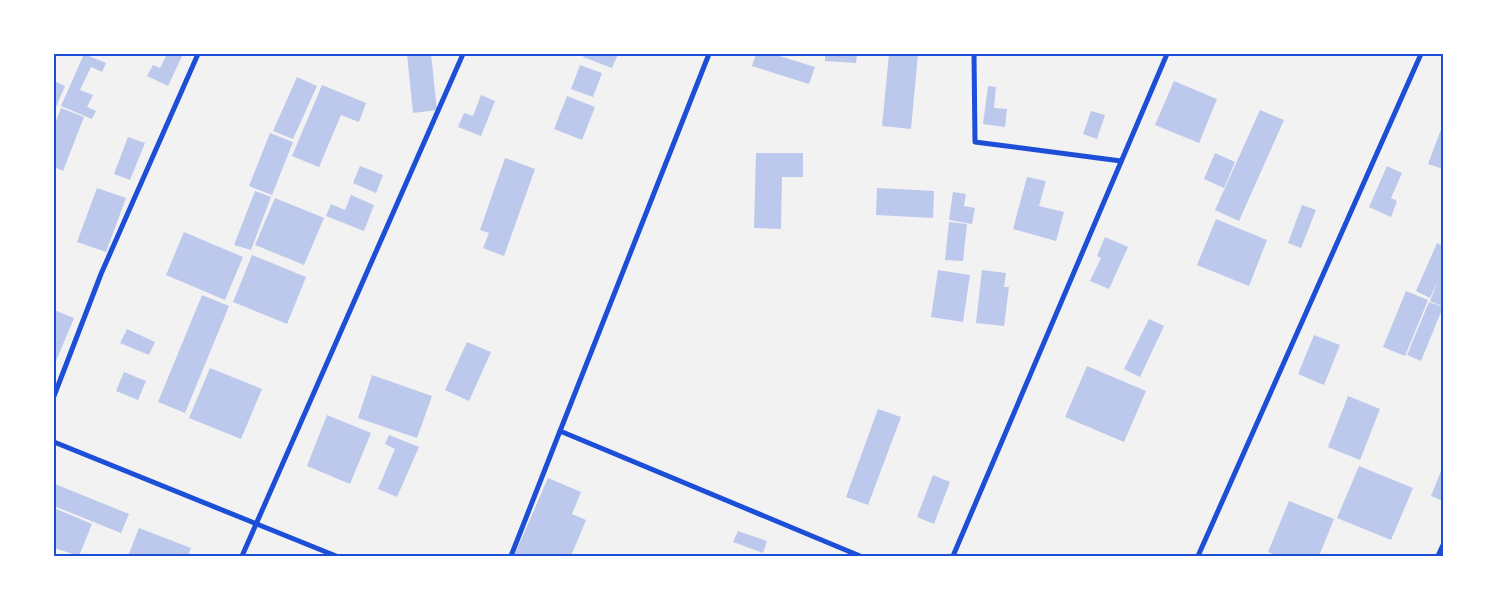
<svg xmlns="http://www.w3.org/2000/svg" width="1497" height="610" font-family="Jost,sans-serif">
<style>
.building{fill:#bdc9ec}
.lines{fill:none;stroke-linecap:round;stroke-linejoin:round}
.minor{stroke:#1d4ed8;stroke-width:5}
.neatline{fill:none;stroke:#1d4ed8;stroke-width:2}
</style>
<rect width="100%" height="100%" fill="#f2f2f2"/>
<g class="building">
<path d="M84,54L106,63L102,72L91,67L80,90L93,95L87,107L96,111L92,119L61,106Z"/>
<path d="M167,54H183L168,86L147,76L153,65L160,68Z"/>
<path d="M407,54H431L437,110L413,113Z"/>
<path d="M585,54H618L612,68L583,57Z"/>
<path d="M756,54H773L815,67L809,84L752,66Z"/>
<path d="M825,54H857L856,63L825,61Z"/>
<path d="M889,54H918L911,129L882,126Z"/>
<path d="M580,65L602,73L593,97L571,89Z"/>
<path d="M297,77L317,86L293,139L273,131Z"/>
<path d="M1174,81L1217,99L1199,143L1155,125Z"/>
<path d="M56,82L65,86L56,107H54V86Z"/>
<path d="M322,85L366,103L359,122L341,115L319,167L292,156Z"/>
<path d="M988,86L996,87L994,108L1007,109L1005,127L983,124Z"/>
<path d="M481,95L495,101L481,136L458,127L464,113L473,116Z"/>
<path d="M567,96L595,107L582,140L554,129Z"/>
<path d="M61,108L84,117L63,171L54,167V126Z"/>
<path d="M1260,110L1284,120L1239,221L1215,210Z"/>
<path d="M1091,111L1105,115L1097,139L1083,134Z"/>
<path d="M1443,124V169L1428,164Z"/>
<path d="M270,133L293,142L272,195L249,186Z"/>
<path d="M128,137L145,143L130,180L114,174Z"/>
<path d="M756,153H803V177H782L781,229L754,228Z"/>
<path d="M1215,153L1235,162L1224,188L1204,179Z"/>
<path d="M505,158L535,169L504,256L483,248L489,233L480,230Z"/>
<path d="M360,166L383,175L376,193L353,183Z"/>
<path d="M1387,166L1402,173L1391,198L1397,201L1391,217L1369,207Z"/>
<path d="M1027,177L1046,181L1039,206L1064,212L1056,241L1013,229Z"/>
<path d="M97,188L126,198L106,252L77,242Z"/>
<path d="M877,188L934,191L933,218L876,215Z"/>
<path d="M255,191L271,197L251,250L234,245Z"/>
<path d="M953,192L966,194L964,206L975,208L972,224L949,220Z"/>
<path d="M351,195L374,205L364,231L326,216L331,204L345,210Z"/>
<path d="M275,198L324,218L304,265L255,245Z"/>
<path d="M1302,205L1316,210L1301,248L1288,243Z"/>
<path d="M1216,219L1267,240L1249,286L1197,265Z"/>
<path d="M949,222L967,224L963,261L945,260Z"/>
<path d="M184,232L243,257L225,300L166,275Z"/>
<path d="M1105,237L1128,247L1109,289L1090,281L1101,258L1097,256Z"/>
<path d="M1437,243L1443,246L1442,306L1430,301L1438,280L1430,298L1416,291Z"/>
<path d="M252,255L306,277L287,324L233,302Z"/>
<path d="M938,270L970,275L963,322L931,317Z"/>
<path d="M982,270L1006,273L1004,287H1009L1004,326L976,323Z"/>
<path d="M1406,291L1428,300L1405,356L1383,347Z"/>
<path d="M202,295L229,306L185,413L158,402Z"/>
<path d="M1429,302L1443,307L1421,361L1407,355Z"/>
<path d="M54,310L74,318L54,366Z"/>
<path d="M1149,319L1164,326L1140,377L1124,369Z"/>
<path d="M127,329L155,342L149,355L120,343Z"/>
<path d="M1314,335L1340,345L1324,385L1298,374Z"/>
<path d="M467,342L491,352L469,401L445,390Z"/>
<path d="M1087,366L1146,391L1124,442L1065,417Z"/>
<path d="M210,368L262,389L241,439L189,418Z"/>
<path d="M124,372L146,381L138,400L116,391Z"/>
<path d="M372,375L432,396L417,438L358,418Z"/>
<path d="M1348,396L1380,409L1360,460L1328,447Z"/>
<path d="M878,409L901,417L868,505L846,497Z"/>
<path d="M327,415L371,433L350,484L307,466Z"/>
<path d="M389,435L419,447L397,497L378,489L395,449L385,444Z"/>
<path d="M1359,466L1413,488L1391,540L1337,518Z"/>
<path d="M1443,466V501L1431,496Z"/>
<path d="M933,475L950,482L934,524L917,517Z"/>
<path d="M548,478L581,492L572,514L586,520L571,556H514Z"/>
<path d="M55,484L129,514L121,533L54,506Z"/>
<path d="M1289,501L1334,519L1319,556H1279L1268,552Z"/>
<path d="M54,508L92,524L79,556L54,548Z"/>
<path d="M139,528L191,548L188,556H128Z"/>
<path d="M738,531L767,541L763,553L733,542Z"/>
</g>
<g class="lines">
<g class="minor">
<path d="M974,54L975,142L1121,161"/>
<path d="M54,396L101,274L198,54"/>
<path d="M560,431L709,54"/>
<path d="M54,442L336,556"/>
<path d="M242,556L463,54"/>
<path d="M511,556L560,431L860,556"/>
<path d="M953,556L1167,54"/>
<path d="M1198,556L1421,54"/>
<path d="M1438,556L1443,545"/>
</g>
</g>
<rect width="1497" height="610" fill="none" stroke="#ffffff" stroke-width="110"/>
<rect x="55" y="55" width="1387" height="500" class="neatline"/>
</svg>
